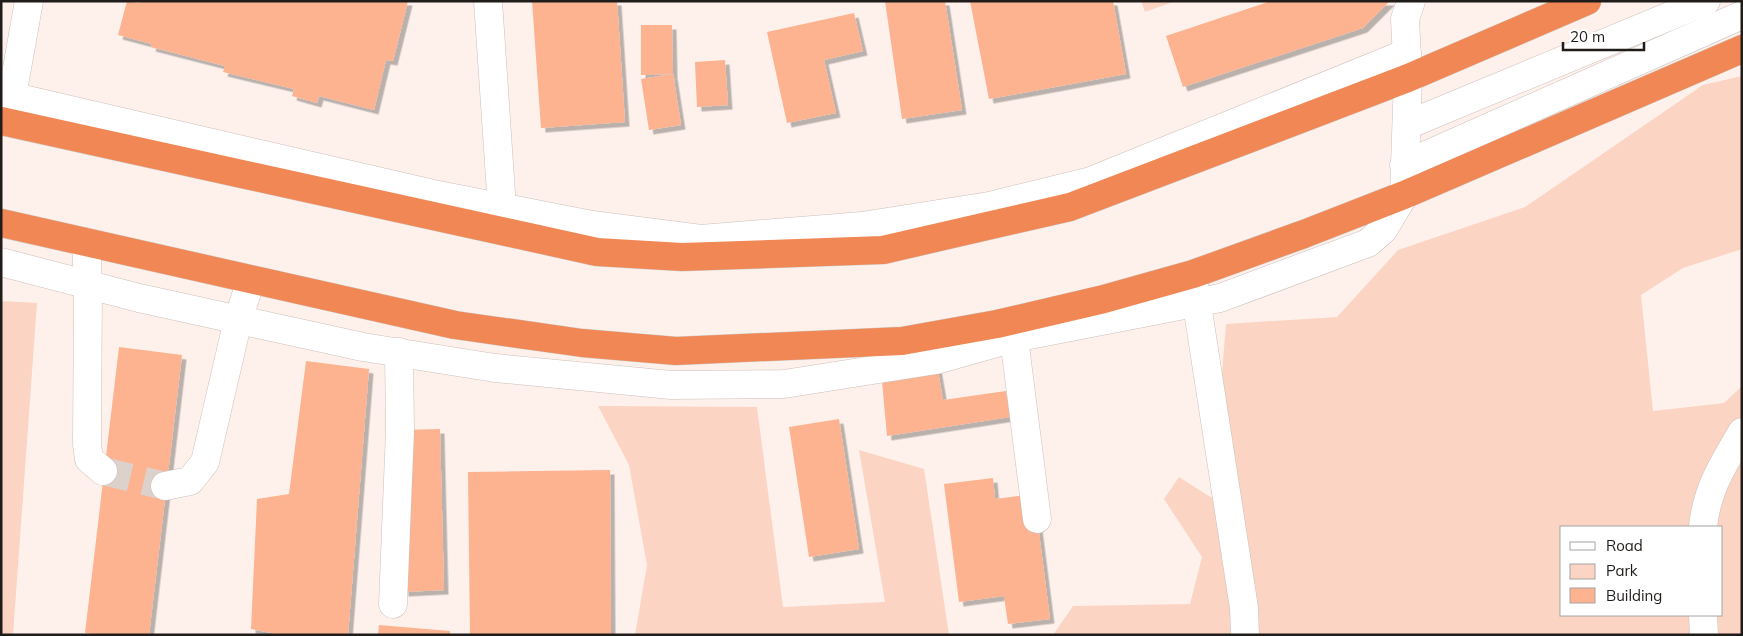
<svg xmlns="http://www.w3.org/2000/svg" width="1743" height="636" font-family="Mulish,sans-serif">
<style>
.green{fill:#fbd4c4;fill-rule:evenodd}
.building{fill:#fdb290;filter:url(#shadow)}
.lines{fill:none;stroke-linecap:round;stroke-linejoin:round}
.minor-tunnel{stroke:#ddd1cc;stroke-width:28;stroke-dasharray:28 14;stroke-linecap:butt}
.minor-casing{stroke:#ccbfba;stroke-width:29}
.highway-casing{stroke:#d2d2d1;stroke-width:29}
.minor{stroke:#fff;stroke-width:28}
.highway{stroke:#f08754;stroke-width:28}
</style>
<defs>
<filter id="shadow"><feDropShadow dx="4.5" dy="4.5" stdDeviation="0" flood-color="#0004"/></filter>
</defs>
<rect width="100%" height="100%" fill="#fef1ec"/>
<g class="green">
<path d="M1141,1H1176L1145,12Z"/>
<path d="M1742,76V249L1683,268L1641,295L1653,411L1724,403L1742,386V635H1053L1073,606L1190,604L1202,557L1164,499L1179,477L1212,498L1226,324L1337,317L1398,250L1525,207L1703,85ZM1562,527H1722V615H1562Z"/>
<path d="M1,301L37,303L13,635H1Z"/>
<path d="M598,406L757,407L783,607L885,602L859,450L924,469L949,635H635L647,565L629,465Z"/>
</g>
<g class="building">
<path d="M127,1L139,3L140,1H408L393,61L386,60L374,110L319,96L317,103L292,96L294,89L223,72L225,66L151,47L152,44L118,35Z"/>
<path d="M532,1H617L625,122L541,128Z"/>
<path d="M885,1H945L962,110L902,119Z"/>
<path d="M970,1H1113L1126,74L989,99Z"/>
<path d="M1271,1H1390L1363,28L1183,87L1166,36Z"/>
<path d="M854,13L863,51L824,60L836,113L787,123L767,32Z"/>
<path d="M641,25H672L673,74L641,75Z"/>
<path d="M725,60L728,105L697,107L695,62Z"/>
<path d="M673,74L681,125L649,130L641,79Z"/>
<path d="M119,347L182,355L149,635H105L85,633Z"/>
<path d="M936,360L943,400L1006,391L1010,417L887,436L881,370Z"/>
<path d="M306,361L369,369L348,635H282L251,629L257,499L289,494Z"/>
<path d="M839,419L859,549L809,557L789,427Z"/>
<path d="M440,429L444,590L404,592L400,430Z"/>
<path d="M610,470L611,635H470L468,472Z"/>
<path d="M993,478L995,499L1034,494L1050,619L1008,624L1004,596L959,602L944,484Z"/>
<path d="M379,625L450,631V635H378Z"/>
</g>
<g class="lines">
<path class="minor-tunnel" d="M103,471L165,486"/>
<defs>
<g id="minor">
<path d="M488,1L502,208"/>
<path d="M1,94L433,194L592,225L701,239L862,226L989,206L1091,181L1407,53"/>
<path d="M9,113L29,1"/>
<path d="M1407,125L1706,1"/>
<path d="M1404,165L1742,15"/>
<path d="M86,242L88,284L87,444L89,459L103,471"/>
<path d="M1,262L139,298L363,347L495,368L671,385L784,384L936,360L1014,338L1220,298L1368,243L1383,230L1404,195L1408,78L1405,19L1411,1"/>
<path d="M1194,285L1244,608L1245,635"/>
<path d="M1014,338L1037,519"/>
<path d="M165,486L190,481L205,462L238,320L251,280"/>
<path d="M1703,527C1707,488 1723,465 1742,432"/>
<path d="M393,604L400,430L399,352"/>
<path d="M1703,615L1704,635"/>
</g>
<g id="highway">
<path d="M1,121L597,252L682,257L883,250L1070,207L1408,78L1587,1"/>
<path d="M1,223L455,325L582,343L676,351L902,341L997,324L1104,299L1193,274L1304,234L1404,195L1742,49"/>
</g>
</defs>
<use href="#minor" class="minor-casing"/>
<use href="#highway" class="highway-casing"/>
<use href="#minor" class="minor"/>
<use href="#highway" class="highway"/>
</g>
<rect width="1743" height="636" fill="none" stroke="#201c1a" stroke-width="5"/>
<rect x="1560" y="526" width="162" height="90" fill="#ffffff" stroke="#a6a4a3"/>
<rect x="1570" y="542" width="25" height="8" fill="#ffffff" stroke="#a6a4a3"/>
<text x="1606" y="551" font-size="15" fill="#201c1a">Road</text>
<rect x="1570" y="564" width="25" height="15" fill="#fbd4c4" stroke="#a6a4a3"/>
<text x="1606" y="576" font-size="15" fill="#201c1a">Park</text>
<rect x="1570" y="588" width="25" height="15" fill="#fdb290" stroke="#a6a4a3"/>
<text x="1606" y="601" font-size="15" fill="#201c1a">Building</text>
<path d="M1563 42v8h81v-8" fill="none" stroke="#201c1a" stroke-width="2.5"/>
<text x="1570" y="42" font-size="15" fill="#201c1a" stroke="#ffffff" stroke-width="4" paint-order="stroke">20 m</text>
</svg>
